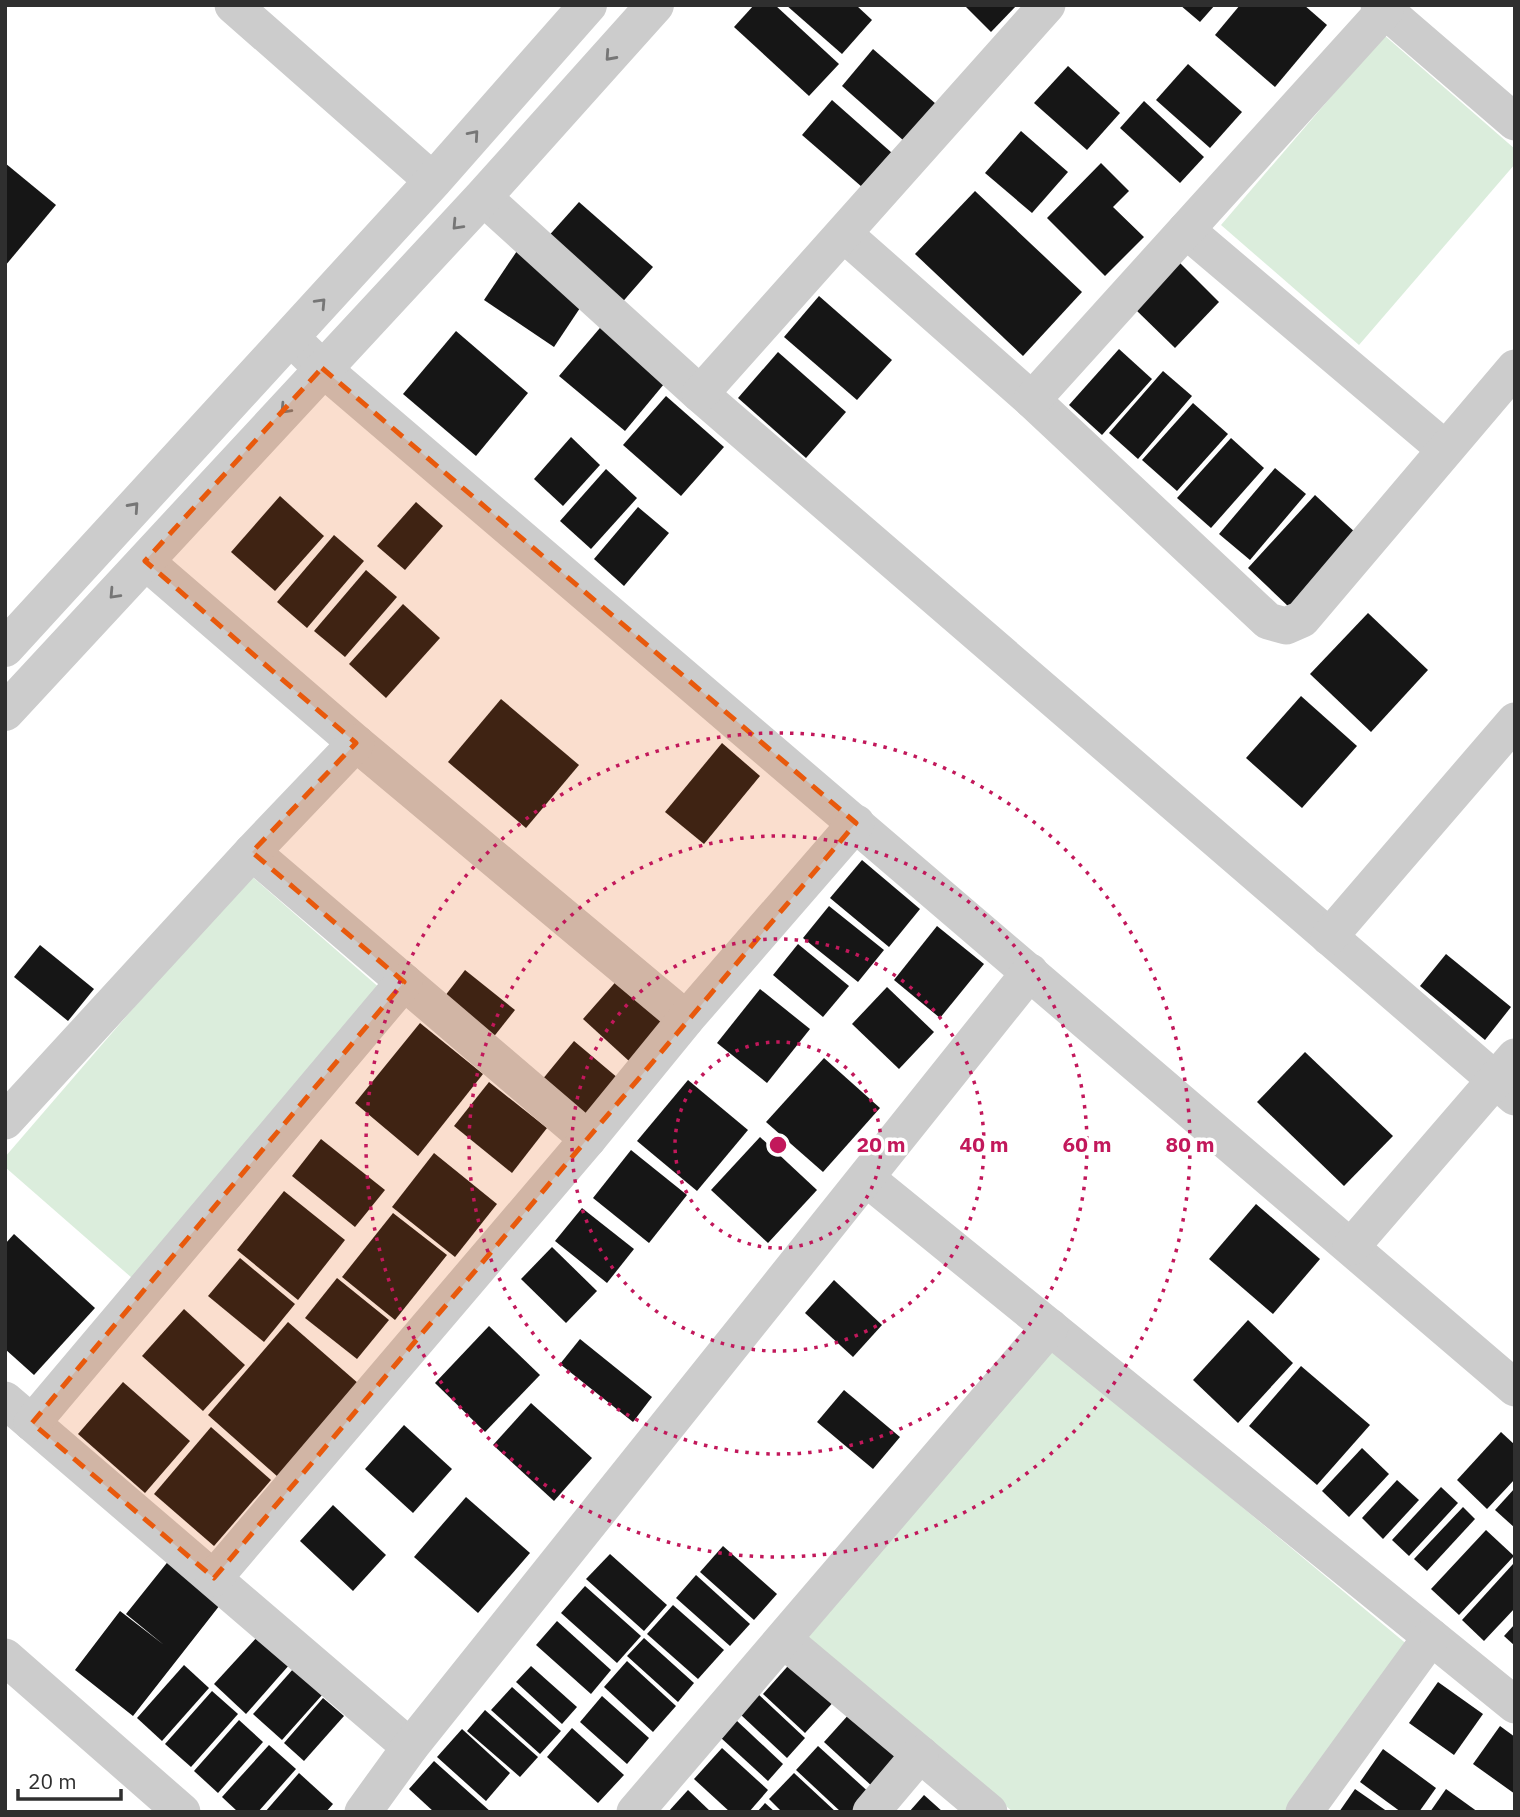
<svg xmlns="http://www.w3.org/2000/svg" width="1520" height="1817" font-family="'IBM Plex Sans',sans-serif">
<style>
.green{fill:#dbeddc}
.building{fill:#161616}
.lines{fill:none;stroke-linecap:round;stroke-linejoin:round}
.minor{stroke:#ccc;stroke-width:37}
.tertiary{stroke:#ccc;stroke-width:38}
.oneway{stroke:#767676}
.marked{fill:#e8590c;fill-opacity:0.2;stroke:#e8590c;stroke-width:5;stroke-dasharray:14 9;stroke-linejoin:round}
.ring{fill:none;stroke:#c2185b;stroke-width:3.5;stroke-dasharray:3.5 7}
.centre{fill:#c2185b;stroke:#fff;stroke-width:3.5}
.ring-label{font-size:21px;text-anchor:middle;font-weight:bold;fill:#c2185b;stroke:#fff;stroke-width:7;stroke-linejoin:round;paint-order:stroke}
</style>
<rect width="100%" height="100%" fill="#fff"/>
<g class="green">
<path d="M1384,35L1515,149V164L1359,345L1221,225Z"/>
<path d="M249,874L382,990L132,1278L5,1167V1157Z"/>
<path d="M1051,1348L1409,1646L1287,1812H1013L807,1639Z"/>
</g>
<g class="building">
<path d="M754,5H775L839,64L809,96L734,27Z"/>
<path d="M786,5H856L872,20L842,54Z"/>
<path d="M964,5H1017L991,32Z"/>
<path d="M1180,5H1215L1200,22Z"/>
<path d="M1240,5H1304L1327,25L1275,87L1215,35Z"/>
<path d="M873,49L936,104L904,141L842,86Z"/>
<path d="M1188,64L1242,112L1210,148L1156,100Z"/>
<path d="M1068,66L1120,113L1087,150L1034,103Z"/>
<path d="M832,100L892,153L862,187L802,135Z"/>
<path d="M1144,101L1204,157L1180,183L1120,128Z"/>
<path d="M1021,131L1068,172L1032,213L985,173Z"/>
<path d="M5,163L56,205L5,266Z"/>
<path d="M1101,163L1129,191L1113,207L1144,237L1105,276L1047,218Z"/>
<path d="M975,191L1082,292L1023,356L915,254Z"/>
<path d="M579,202L653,267L619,306L545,240Z"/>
<path d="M519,248L588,296L554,347L484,300Z"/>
<path d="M1180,263L1219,302L1175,348L1135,309Z"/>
<path d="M819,296L892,360L857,400L784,337Z"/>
<path d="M605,322L669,378L625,431L559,376Z"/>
<path d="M456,331L528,393L476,456L403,394Z"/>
<path d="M1119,349L1152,379L1102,435L1069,405Z"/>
<path d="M778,352L846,412L806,458L738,398Z"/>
<path d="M1163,371L1192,396L1138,459L1109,433Z"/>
<path d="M666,396L724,447L681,496L623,445Z"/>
<path d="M1193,403L1228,434L1177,491L1142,460Z"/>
<path d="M571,437L600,465L563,506L534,479Z"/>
<path d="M1231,438L1264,468L1211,528L1177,498Z"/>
<path d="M1275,468L1306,494L1250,560L1219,534Z"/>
<path d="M606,469L637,498L591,549L560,521Z"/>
<path d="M1315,495L1358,535L1290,608L1248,568Z"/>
<path d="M280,496L324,536L275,591L231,552Z"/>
<path d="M416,502L443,526L405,570L377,546Z"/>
<path d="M638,507L669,533L624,586L594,559Z"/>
<path d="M334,535L364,561L307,628L277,602Z"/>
<path d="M366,570L397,597L345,657L314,631Z"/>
<path d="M403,604L440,638L386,698L349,664Z"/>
<path d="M1368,613L1428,670L1371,732L1310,674Z"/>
<path d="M1301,696L1357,746L1302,808L1246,758Z"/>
<path d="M501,699L579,765L526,828L448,762Z"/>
<path d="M722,743L760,776L704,844L665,812Z"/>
<path d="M862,860L920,909L889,947L830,898Z"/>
<path d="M829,906L884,950L858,982L803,938Z"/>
<path d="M937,926L984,964L940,1018L894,980Z"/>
<path d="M798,944L849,986L823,1017L773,975Z"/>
<path d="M40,945L94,989L68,1021L14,977Z"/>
<path d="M1446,954L1511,1007L1485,1040L1420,986Z"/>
<path d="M465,970L515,1010L488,1044L438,1005Z"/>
<path d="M620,977L667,1019L629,1061L583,1019Z"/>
<path d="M887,987L934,1032L899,1069L852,1024Z"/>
<path d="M760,989L810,1029L767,1083L717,1043Z"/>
<path d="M420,1023L483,1074L418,1156L355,1103Z"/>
<path d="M574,1041L625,1084L587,1129L537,1086Z"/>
<path d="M1305,1052L1393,1136L1344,1186L1257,1102Z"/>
<path d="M824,1058L880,1108L823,1172L766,1122Z"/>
<path d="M688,1080L748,1130L697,1191L637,1141Z"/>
<path d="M489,1082L547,1128L512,1173L454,1126Z"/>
<path d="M760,1137L817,1190L768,1243L711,1190Z"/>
<path d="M321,1139L385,1190L355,1227L292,1176Z"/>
<path d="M631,1150L687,1195L649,1243L593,1198Z"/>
<path d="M434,1153L497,1204L455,1257L392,1207Z"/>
<path d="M284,1191L345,1240L298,1300L237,1250Z"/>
<path d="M1256,1204L1320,1259L1273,1314L1209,1259Z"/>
<path d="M582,1208L634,1249L607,1283L555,1241Z"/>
<path d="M393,1213L447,1255L395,1320L342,1277Z"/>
<path d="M14,1234L95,1308L34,1375L5,1349V1244Z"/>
<path d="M552,1247L597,1291L566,1323L521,1279Z"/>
<path d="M240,1258L295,1304L264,1342L208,1296Z"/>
<path d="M337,1278L389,1320L357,1359L305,1318Z"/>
<path d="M834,1280L882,1325L853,1357L805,1313Z"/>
<path d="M184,1309L245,1365L203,1411L142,1356Z"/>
<path d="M1248,1320L1293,1363L1238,1423L1193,1380Z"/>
<path d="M288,1322L359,1384L278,1477L208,1415Z"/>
<path d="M489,1326L540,1375L485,1432L435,1383Z"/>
<path d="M580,1339L652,1397L633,1422L560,1364Z"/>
<path d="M1301,1366L1370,1425L1317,1485L1249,1426Z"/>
<path d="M123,1382L190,1441L145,1493L78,1434Z"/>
<path d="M844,1390L900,1437L873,1469L817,1422Z"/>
<path d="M531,1403L592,1458L554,1501L493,1445Z"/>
<path d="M404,1425L452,1469L413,1513L365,1469Z"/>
<path d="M211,1427L271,1480L214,1546L154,1494Z"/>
<path d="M1501,1432L1515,1445V1479L1487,1509L1457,1480Z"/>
<path d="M1362,1448L1389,1474L1349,1517L1322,1491Z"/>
<path d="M1397,1480L1419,1500L1383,1539L1362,1518Z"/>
<path d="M1441,1487L1458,1503L1409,1556L1392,1540Z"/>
<path d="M1515,1488V1528L1495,1510Z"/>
<path d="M466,1497L530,1553L478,1613L414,1557Z"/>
<path d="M333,1505L386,1555L353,1591L300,1541Z"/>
<path d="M1463,1507L1475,1519L1427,1571L1414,1559Z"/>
<path d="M1486,1530L1514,1556L1459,1615L1431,1589Z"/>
<path d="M723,1546L777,1594L754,1620L700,1572Z"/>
<path d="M174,1554L227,1596L133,1716L75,1670L120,1611L164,1645L126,1614Z"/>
<path d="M610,1554L667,1605L644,1631L586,1579Z"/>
<path d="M1513,1564L1515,1608L1484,1641L1462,1620Z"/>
<path d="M696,1575L750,1624L730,1646L676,1598Z"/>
<path d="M585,1586L641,1636L617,1663L561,1613Z"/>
<path d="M673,1605L724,1650L698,1679L647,1634Z"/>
<path d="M557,1621L611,1670L591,1694L536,1645Z"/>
<path d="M1515,1624V1646L1504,1636Z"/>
<path d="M259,1635L290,1664L246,1714L214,1684Z"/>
<path d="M644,1638L694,1683L678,1702L627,1656Z"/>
<path d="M795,1658L838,1697L805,1733L763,1694Z"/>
<path d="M302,1659L331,1685L282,1740L253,1714Z"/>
<path d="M627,1661L676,1706L653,1732L604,1687Z"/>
<path d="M184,1665L209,1688L162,1741L137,1718Z"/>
<path d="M531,1666L577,1707L562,1724L516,1682Z"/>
<path d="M1438,1682L1483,1714L1454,1755L1409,1723Z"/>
<path d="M512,1687L561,1731L540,1754L491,1710Z"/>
<path d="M212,1691L238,1714L191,1767L165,1744Z"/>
<path d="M758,1694L805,1738L787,1758L740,1714Z"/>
<path d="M602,1696L649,1738L627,1764L580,1722Z"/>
<path d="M323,1698L344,1716L304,1761L284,1743Z"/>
<path d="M485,1710L538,1757L520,1777L467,1731Z"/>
<path d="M851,1712L901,1758L874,1788L824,1742Z"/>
<path d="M239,1720L263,1742L218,1793L194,1771Z"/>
<path d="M736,1720L783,1764L768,1781L720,1737Z"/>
<path d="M1500,1726L1515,1737V1794L1473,1764Z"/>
<path d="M572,1728L624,1775L598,1803L547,1757Z"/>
<path d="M462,1729L510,1773L486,1801L437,1757Z"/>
<path d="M269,1745L296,1769L258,1812H238L222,1797Z"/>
<path d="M818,1746L873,1796L859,1812H841L796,1770Z"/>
<path d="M722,1748L768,1790L749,1812H730L694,1779Z"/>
<path d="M1383,1749L1436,1788L1419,1812H1401L1360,1782Z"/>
<path d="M434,1761L491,1812H434L409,1789Z"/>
<path d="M299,1773L333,1804L326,1812H265Z"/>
<path d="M794,1773L836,1812H782L769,1799Z"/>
<path d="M1355,1789L1388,1812H1339Z"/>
<path d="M1446,1789L1478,1812H1430Z"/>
<path d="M688,1790L711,1812H668Z"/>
<path d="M924,1795L943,1812H909Z"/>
<path d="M765,1803L775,1812H757Z"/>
</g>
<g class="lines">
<g class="minor">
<path d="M233,5L433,181"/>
<path d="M1379,5L1515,122"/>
<path d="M483,197L700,394L1515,1097"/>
<path d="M1186,230L1445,449"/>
<path d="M844,234L1032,400L1268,621L1286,626L1302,619L1515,368"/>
<path d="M290,337L322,368L1515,1388"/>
<path d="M700,394L1047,5"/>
<path d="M1032,400L1385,10"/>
<path d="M145,561L356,743L686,1019"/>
<path d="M252,852L588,1139"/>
<path d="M1329,937L1515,721"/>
<path d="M5,1121L252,852L356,743"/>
<path d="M866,1178L1515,1705"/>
<path d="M1351,1247L1515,1057"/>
<path d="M5,1400L410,1747"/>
<path d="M32,1423L404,982"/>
<path d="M214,1578L588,1139L686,1019L856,823"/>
<path d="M784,1640L989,1812"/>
<path d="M5,1657L182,1812"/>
<path d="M363,1812L410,1747L1030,972"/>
<path d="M635,1812L1050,1327"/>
<path d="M871,1812L920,1754"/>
<path d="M1304,1812L1431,1637"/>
</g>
<g class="tertiary">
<path d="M5,648L433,181L588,5"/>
<path d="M5,712L483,197L655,5"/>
</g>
</g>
<defs><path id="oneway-chevron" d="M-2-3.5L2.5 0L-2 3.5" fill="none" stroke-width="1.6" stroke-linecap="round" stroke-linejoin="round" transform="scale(1.75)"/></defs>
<g class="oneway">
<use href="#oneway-chevron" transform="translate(610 56) rotate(132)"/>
<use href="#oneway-chevron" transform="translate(474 135) rotate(-49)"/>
<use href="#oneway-chevron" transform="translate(457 225) rotate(133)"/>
<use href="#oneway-chevron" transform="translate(321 303) rotate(-47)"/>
<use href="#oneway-chevron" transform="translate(285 409) rotate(133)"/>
<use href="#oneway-chevron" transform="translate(134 507) rotate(-48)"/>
<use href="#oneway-chevron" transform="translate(114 594) rotate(133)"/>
</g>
<path class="marked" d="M322,368L856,823L214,1578L32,1423L404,982L252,852L356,743L145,561Z"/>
<g class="ring">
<circle cx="778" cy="1145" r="103"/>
<circle cx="778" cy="1145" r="206"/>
<circle cx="778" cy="1145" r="309"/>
<circle cx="778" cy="1145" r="412"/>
</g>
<circle cx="778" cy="1145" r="10" class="centre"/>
<g class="ring-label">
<text x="881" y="1152">20 m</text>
<text x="984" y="1152">40 m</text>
<text x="1087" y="1152">60 m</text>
<text x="1190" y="1152">80 m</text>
</g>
<rect width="1520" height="1817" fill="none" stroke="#2f2f2f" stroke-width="14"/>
<path d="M18 1789v10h103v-10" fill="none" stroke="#2f2f2f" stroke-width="3.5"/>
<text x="28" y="1789" font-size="21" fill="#2f2f2f" stroke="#ffffff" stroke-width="5" paint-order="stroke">20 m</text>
</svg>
